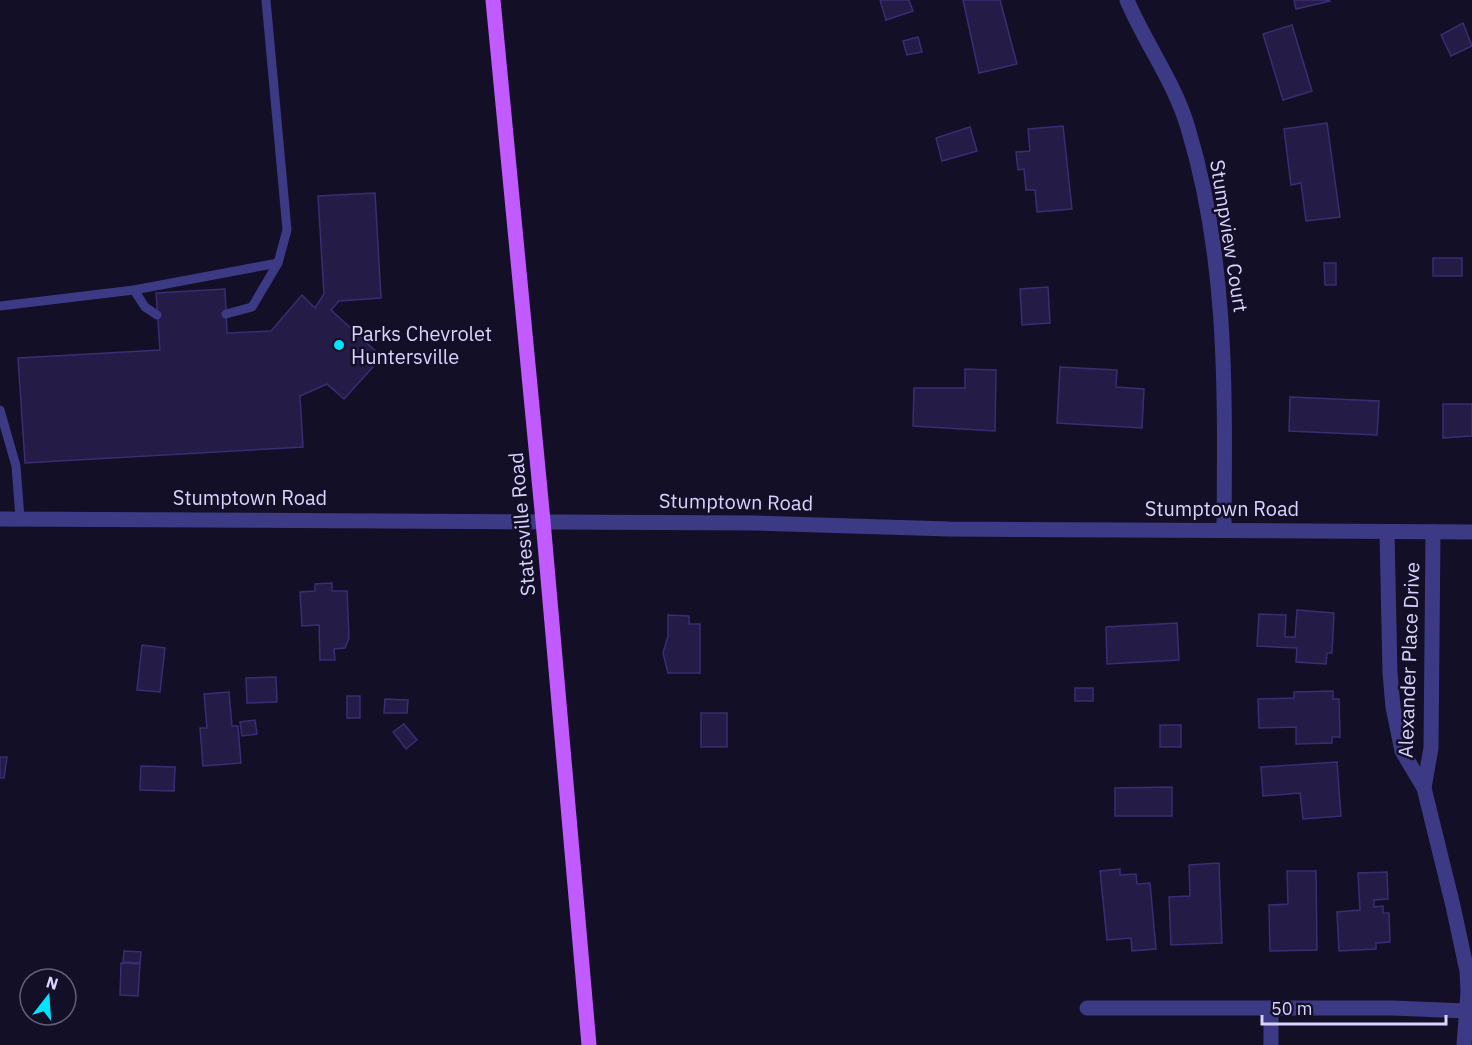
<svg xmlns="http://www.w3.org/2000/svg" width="1472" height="1045" font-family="'IBM Plex Sans',sans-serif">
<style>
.building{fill:#241b47;stroke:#3b2d73;stroke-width:1.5}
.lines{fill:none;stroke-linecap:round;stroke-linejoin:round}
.service{stroke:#3d3a85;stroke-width:9}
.minor{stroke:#3d3a85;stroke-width:15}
.tertiary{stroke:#3d3a85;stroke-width:15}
.primary{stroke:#c25bff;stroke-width:15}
.poi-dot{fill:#00e5ff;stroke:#130f26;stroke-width:2}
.labels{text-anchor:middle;stroke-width:5;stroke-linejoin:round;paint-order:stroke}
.street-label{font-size:20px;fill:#d9d4ff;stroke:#130f26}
.poi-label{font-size:20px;fill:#d9d4ff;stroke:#130f26;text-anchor:start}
</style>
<rect width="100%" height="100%" fill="#130f26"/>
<g class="building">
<path d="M880,0H909L913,11L886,20Z"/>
<path d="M963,0H1000L1017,64L979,73Z"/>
<path d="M1294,0H1329L1330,1L1296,9Z"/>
<path d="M1463,23L1472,46L1451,56L1441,35Z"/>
<path d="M1292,25L1312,91L1283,100L1263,34Z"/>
<path d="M918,37L922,52L907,55L903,41Z"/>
<path d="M1327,123L1340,217L1306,221L1301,183L1291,185L1284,129Z"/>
<path d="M1063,126L1072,209L1037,212L1035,190H1026L1024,169L1018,170L1016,152L1030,151L1028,129Z"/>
<path d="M970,127L977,151L942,161L936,138Z"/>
<path d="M375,193L381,298L339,301L331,310L382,357L344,399L327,384L300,396L303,447L25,463L18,358L160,350L156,293L225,289L227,333L271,331L302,295L315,308L324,294L318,196Z"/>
<rect x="1433" y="258" width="29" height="18"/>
<path d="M1324,263H1336V285H1325Z"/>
<path d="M1048,287L1050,323L1022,325L1020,289Z"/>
<path d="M1060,367L1117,370L1116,387L1144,389L1142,428L1057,423Z"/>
<path d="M965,369L996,370L995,431L913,426L914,388H965Z"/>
<path d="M1290,397L1379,401L1377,435L1289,431Z"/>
<path d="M1443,404H1472V436L1443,438Z"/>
<path d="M332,583V591H347L349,638L345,648L334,649L335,660H320L319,625L302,626L300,592L315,591V584Z"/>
<path d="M1297,610L1334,613L1332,653H1327L1326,664L1296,662L1297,648L1257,646L1259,614L1286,615L1285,637H1295Z"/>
<path d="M668,615L689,616V624H700V673H668L663,653L668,636Z"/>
<path d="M1177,623L1179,660L1107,664L1106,627Z"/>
<path d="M142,645L165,648L160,692L137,690Z"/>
<path d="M276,677L277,702L247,703L246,678Z"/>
<rect x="1075" y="688" width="18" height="13"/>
<path d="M1333,691V699H1339L1340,737H1332V743L1296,744V727L1259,728L1258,699L1294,698V692Z"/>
<path d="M229,692L232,726H238L241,763L203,766L200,728H207L204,694Z"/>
<rect x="347" y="696" width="13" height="22"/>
<path d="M385,699L408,700L407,713H384Z"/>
<rect x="701" y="713" width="26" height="34"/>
<path d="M255,720L257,734L242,736L240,722Z"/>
<path d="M404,724L417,740L406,749L393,732Z"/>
<rect x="1160" y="725" width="21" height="22"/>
<path d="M0,757H7L4,778H0Z"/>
<path d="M1337,762L1341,816L1303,819L1300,793L1263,796L1261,767Z"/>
<path d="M141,766L175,767L174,791L140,790Z"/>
<path d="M1172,787V816H1115V788Z"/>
<path d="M1219,863L1222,943L1171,945L1169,897L1190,896L1189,865Z"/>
<path d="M1120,869V875L1136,874L1137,884L1150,883L1156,949L1132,951L1131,938L1107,940L1100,871Z"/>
<path d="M1287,871H1316L1317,950L1270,951L1269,905L1288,904Z"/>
<path d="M1387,872L1388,899L1374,900V907L1383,906V913H1389L1390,942L1376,943V949L1339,951L1337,912L1360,910L1358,873Z"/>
<path d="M124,951L141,952L140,963L123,962Z"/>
<path d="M121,963L140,964L138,996L120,995Z"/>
</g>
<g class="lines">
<g class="service">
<path d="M134,290L145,307L157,315"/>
<path d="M0,306L134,290L278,263"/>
<path d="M226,314L252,307L278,263L287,230L266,0"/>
<path d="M0,410L16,466L20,518"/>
</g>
<g class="minor">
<path d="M1127,0C1145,43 1175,83 1188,128C1228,260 1225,393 1224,530"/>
<path d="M1387,532L1390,673L1393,707L1402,751L1424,788L1453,906L1467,971L1468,992L1464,1045"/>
<path d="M1424,788L1431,748L1433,532"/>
<path d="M1087,1008H1393L1466,1011"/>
<path d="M1271,1009V1045"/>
</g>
<path class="tertiary" d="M0,519L754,523L949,529L1472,532"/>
<path class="primary" d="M493,0L543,521L589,1045"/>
</g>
<circle class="poi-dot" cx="339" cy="345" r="6"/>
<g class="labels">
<g class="street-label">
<text transform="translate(1229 236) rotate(81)" y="7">Stumpview Court</text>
<text x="250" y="505">Stumptown Road</text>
<text transform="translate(736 502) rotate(1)" y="7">Stumptown Road</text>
<text x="1222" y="516">Stumptown Road</text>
<text transform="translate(522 524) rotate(-95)" y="7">Statesville Road</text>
<text transform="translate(1409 660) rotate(-88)" y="7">Alexander Place Drive</text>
</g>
<g class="poi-label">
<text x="351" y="341">Parks Chevrolet<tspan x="351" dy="23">Huntersville</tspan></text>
</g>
</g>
<g transform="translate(48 997) rotate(17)"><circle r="28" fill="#130f26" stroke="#625e7d" stroke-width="1.5"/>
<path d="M0-4.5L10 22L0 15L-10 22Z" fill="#00e5ff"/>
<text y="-9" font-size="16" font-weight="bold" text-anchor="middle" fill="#d9d4ff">N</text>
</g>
<path d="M1262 1015v9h184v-9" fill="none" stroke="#d9d4ff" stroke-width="3"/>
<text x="1271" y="1015" font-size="18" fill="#d9d4ff" stroke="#130f26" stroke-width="4.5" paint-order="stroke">50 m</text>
</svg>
